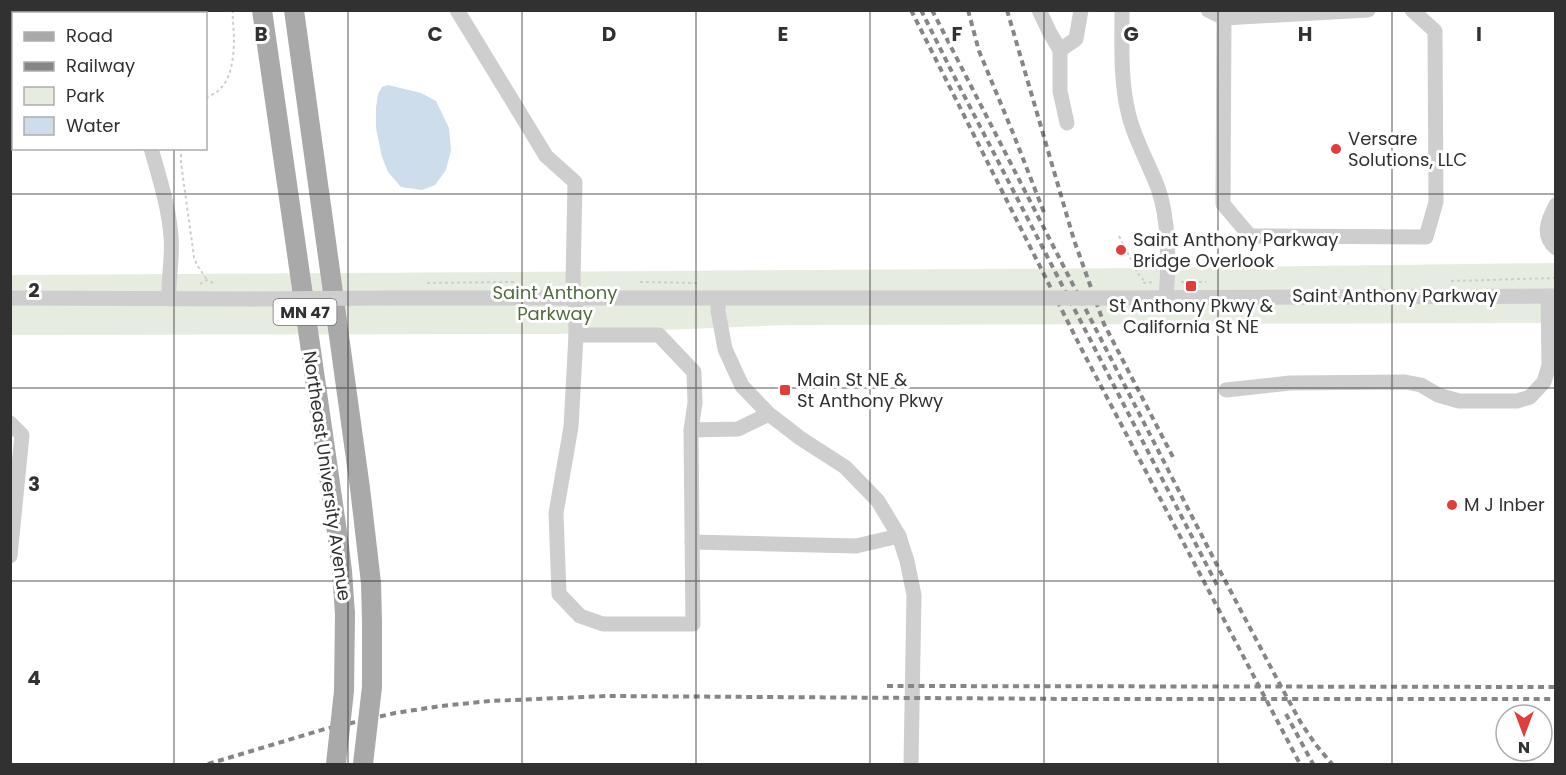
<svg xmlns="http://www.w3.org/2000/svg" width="1566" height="775" font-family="Poppins,sans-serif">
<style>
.green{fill:#e6ede0}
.water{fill:#cdddec}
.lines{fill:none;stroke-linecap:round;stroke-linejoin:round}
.path{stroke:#cecece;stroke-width:2;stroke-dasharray:3 3;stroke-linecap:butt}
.minor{stroke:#cecece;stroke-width:15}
.major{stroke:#a9a9a9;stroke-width:20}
.rail{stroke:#868686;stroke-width:4;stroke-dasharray:6 4.5;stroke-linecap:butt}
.minor-bridge{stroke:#cecece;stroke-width:15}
.major-bridge{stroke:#a9a9a9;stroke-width:20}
.grid{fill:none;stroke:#313131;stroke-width:1.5;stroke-opacity:0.55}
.poi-dot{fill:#e03d3b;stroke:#fff;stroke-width:2}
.labels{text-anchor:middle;stroke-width:6;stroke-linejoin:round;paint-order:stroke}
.shield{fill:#fff;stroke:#6f6f6f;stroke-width:1.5}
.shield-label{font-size:16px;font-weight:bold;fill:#313131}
.poi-label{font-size:18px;fill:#313131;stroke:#fff;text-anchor:start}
.park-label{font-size:18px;fill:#506c3f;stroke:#fff}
.street-label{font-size:18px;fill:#313131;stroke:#fff}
.grid-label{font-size:20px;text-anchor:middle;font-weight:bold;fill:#313131;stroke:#fff;stroke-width:6;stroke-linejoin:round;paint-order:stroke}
</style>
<rect width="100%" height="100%" fill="#fff"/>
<path class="green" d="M1555,263L1556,323L787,325L558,334L11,335L10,275L1145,268Z"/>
<path class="water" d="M388,85L421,93L436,101L449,128L451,150L446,170L435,185L422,190L401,187L388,172L382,157L376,128V108L378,94L382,87Z"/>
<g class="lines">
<g class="path">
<path d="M206,98C211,95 217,93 221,88C232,77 234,54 234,39C234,29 232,20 233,10"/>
<path d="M181,148V163L194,257L197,265L207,280"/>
<path d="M1119,236L1139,275L1145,282"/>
<path d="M1451,281L1556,278"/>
<path d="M640,282L697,283"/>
<path d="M1181,282H1206"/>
<path d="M427,283L514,282"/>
<path d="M1143,283L1155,282"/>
<path d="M200,284L207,280L213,283"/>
</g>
<g class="minor">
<path d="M116,10L117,14"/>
<path d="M457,10L546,156L575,182L573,283L575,299L576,335H659L694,372L695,403L691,430L738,429L769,414"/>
<path d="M1039,10L1050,33L1060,50V91L1067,123"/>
<path d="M1122,10C1122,45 1120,81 1129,116C1135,140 1149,164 1158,188C1169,219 1169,264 1166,297"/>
<path d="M1208,10L1224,18L1368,10"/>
<path d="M1224,18L1223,204L1250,236L1426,237L1436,202L1435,31L1412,10"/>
<path d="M1060,50L1076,39L1081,10"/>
<path d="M151,148C159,177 169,207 171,237C173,257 168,278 169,299"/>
<path d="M1556,205C1548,220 1541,236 1556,248"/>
<path d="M10,298L253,299"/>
<path d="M388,298H771"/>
<path d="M718,298V311L725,349L742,386L769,414L800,438L845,467L878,501L899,536L907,561L914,595L911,764"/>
<path d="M1104,298L1556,296"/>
<path d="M576,335L571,427L556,513L559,594L580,616L603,624H693L691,430"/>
<path d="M1226,390L1290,383L1405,382L1421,385L1438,395L1459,401H1517L1530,397L1544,382L1549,365L1548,296"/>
<path d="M10,423L22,435L10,556"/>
<path d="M692,542L856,546L899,536"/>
</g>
<g class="major">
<path d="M262,10L338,539L342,571L345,614"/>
<path d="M294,10L360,488L371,583L372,622"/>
</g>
<g class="rail">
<path d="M911,10L1082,350L1300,764"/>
<path d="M921,10L954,76L1219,589"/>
<path d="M932,10L1220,571L1277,679L1301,723L1316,745L1332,764"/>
<path d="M968,10L979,51L1013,133L1045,215"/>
<path d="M1007,10L1074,240L1104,324L1175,461"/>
<path d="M887,686L1556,687"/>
<path d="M1286,714L1313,764"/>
<path d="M208,764L325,729L395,713L441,706L490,701L608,696L1075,699H1556"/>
</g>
<g class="minor-bridge">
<path d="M771,298H1104"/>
<path d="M253,299L388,298"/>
</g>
<g class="major-bridge">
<path d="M336,764L344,691L345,614"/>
<path d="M363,764L372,687V622"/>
</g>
</g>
<path class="grid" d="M174,10V14M348,10V764M522,10V764M696,10V764M870,10V764M1044,10V764M1218,10V764M1392,10V764M174,148V764M10,194H1556M10,388H1556M10,581H1556"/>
<g class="poi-dot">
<circle cx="1336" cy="149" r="6"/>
<circle cx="1121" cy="250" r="6"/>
<rect x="1185" y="280" width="12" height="12" rx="3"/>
<rect x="779" y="384" width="12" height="12" rx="3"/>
<circle cx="1452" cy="505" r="6"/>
</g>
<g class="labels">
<rect class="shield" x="273.5" y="299" width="63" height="26" rx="4.5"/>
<g class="shield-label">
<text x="305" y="318">MN 47</text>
</g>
<g class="poi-label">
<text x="1348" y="145">Versare<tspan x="1348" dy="21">Solutions, LLC</tspan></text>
<text x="1133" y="246">Saint Anthony Parkway<tspan x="1133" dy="21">Bridge Overlook</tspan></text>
<text x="1191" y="312" text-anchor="middle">St Anthony Pkwy &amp;<tspan x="1191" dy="21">California St NE</tspan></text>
<text x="797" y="386">Main St NE &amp;<tspan x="797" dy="21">St Anthony Pkwy</tspan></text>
<text x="1464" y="511">M J Inber</text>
</g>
<g class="park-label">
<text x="555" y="299">Saint Anthony<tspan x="555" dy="21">Parkway</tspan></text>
</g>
<g class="street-label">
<text x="1395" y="302">Saint Anthony Parkway</text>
<text transform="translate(327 476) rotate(82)" y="6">Northeast University Avenue</text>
</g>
</g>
<g class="grid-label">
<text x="261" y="41">B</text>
<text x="435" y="41">C</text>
<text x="609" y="41">D</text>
<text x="783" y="41">E</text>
<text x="957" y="41">F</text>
<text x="1131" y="41">G</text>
<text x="1305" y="41">H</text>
<text x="1479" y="41">I</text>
<text x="34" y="297">2</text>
<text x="34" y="491">3</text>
<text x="34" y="685">4</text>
</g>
<rect width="1566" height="775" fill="none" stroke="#313131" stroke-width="24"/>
<rect x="12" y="12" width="195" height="138" fill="#ffffff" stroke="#adadad" stroke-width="1.5"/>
<rect x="24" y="32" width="30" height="9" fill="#a9a9a9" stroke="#adadad" stroke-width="1.5"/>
<text x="66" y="42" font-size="18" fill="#313131">Road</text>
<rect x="24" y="62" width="30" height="9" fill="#868686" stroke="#adadad" stroke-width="1.5"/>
<text x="66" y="72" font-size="18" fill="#313131">Railway</text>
<rect x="24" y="87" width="30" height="18" fill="#e6ede0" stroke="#adadad" stroke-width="1.5"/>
<text x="66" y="102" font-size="18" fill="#313131">Park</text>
<rect x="24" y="117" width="30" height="18" fill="#cdddec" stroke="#adadad" stroke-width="1.5"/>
<text x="66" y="132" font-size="18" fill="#313131">Water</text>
<g transform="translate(1524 733) rotate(180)"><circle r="28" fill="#ffffff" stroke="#adadad" stroke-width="1.5"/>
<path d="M0-4.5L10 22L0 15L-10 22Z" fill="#e03d3b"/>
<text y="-9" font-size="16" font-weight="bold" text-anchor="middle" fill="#313131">N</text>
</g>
</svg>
